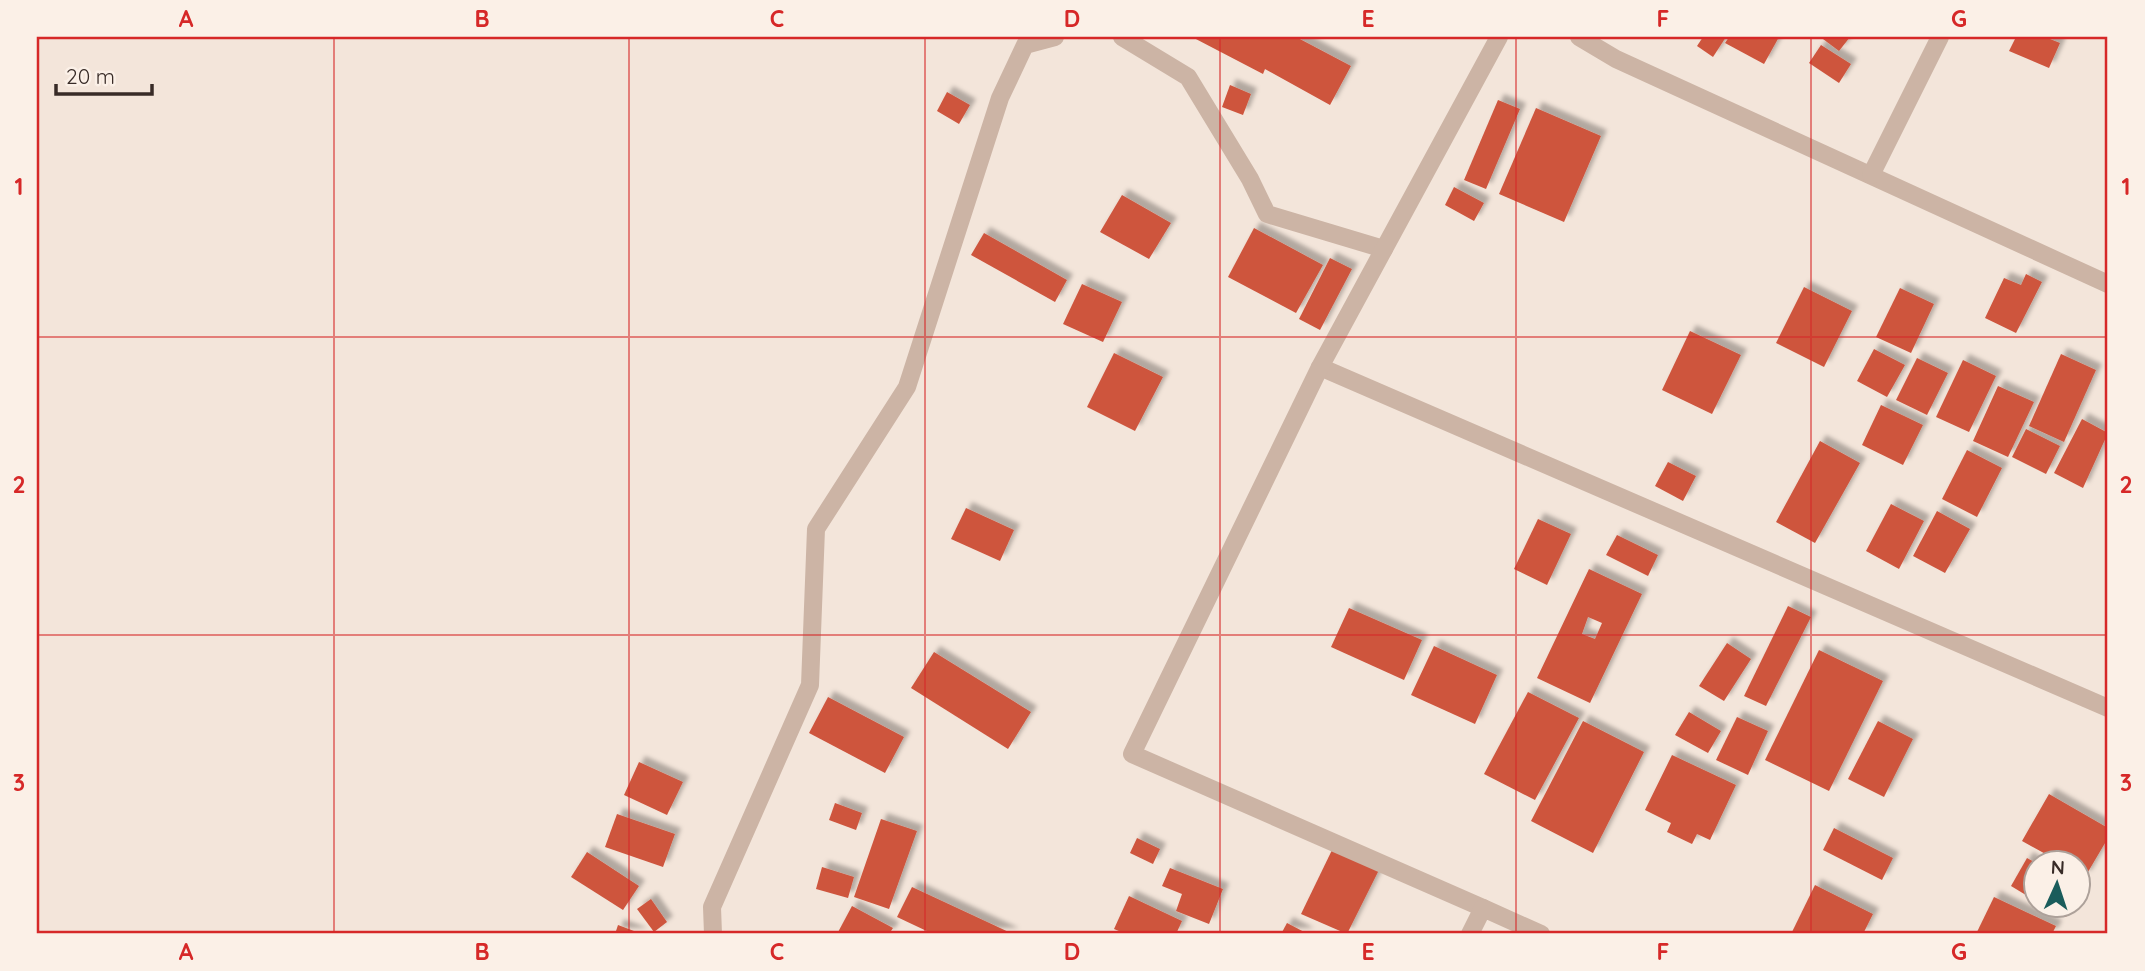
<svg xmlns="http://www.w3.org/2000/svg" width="2145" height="971" font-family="Quicksand,sans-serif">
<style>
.building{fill:#ce543d;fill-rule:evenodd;filter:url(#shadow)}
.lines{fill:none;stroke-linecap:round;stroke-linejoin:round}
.street{stroke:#ccb4a5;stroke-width:18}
.grid{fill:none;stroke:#d62828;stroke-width:2;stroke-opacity:0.55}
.neatline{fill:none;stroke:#d62828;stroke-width:2.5}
.grid-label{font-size:23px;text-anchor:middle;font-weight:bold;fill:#d62828}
</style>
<defs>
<filter id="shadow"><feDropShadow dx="6" dy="-6" stdDeviation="2" flood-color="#0004"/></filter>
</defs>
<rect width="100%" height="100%" fill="#f3e5da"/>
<g class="building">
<path d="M1192,37H1296L1351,66L1330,105L1265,69L1263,74Z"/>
<path d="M1703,37H1726L1713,57L1697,46Z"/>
<path d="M1729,37H1779L1764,64L1725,43Z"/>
<path d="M1825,37H1850L1839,51L1823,39Z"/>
<path d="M2016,37H2045L2060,43L2049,68L2009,51Z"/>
<path d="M1821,45L1851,64L1839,83L1809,63Z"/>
<path d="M1230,85L1251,94L1243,115L1222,107Z"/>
<path d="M947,92L970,105L959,124L937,111Z"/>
<path d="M1498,100L1520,109L1486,189L1464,180Z"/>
<path d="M1536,108L1601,136L1564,222L1499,194Z"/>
<path d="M1454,187L1484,203L1474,221L1445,205Z"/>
<path d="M1122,195L1171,223L1149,259L1100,232Z"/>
<path d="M1254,228L1323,265L1296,313L1228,277Z"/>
<path d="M984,233L1067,280L1055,302L971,255Z"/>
<path d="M1330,258L1352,269L1320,330L1299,319Z"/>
<path d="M2026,274L2042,282L2016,333L1985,318L2004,278L2021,285Z"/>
<path d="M1082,284L1122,302L1103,342L1063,324Z"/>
<path d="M1804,287L1852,311L1824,367L1776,343Z"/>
<path d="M1900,288L1934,304L1911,353L1876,337Z"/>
<path d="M1690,331L1741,355L1712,414L1662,390Z"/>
<path d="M1874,349L1905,365L1887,397L1857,381Z"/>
<path d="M1114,353L1163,377L1135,431L1087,407Z"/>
<path d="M2061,354L2096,370L2064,442L2029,426Z"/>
<path d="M1917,358L1948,373L1927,415L1896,400Z"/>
<path d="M1963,360L1996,376L1969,432L1936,417Z"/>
<path d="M1998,386L2034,402L2008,457L1973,441Z"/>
<path d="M1881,405L1923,425L1903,465L1862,445Z"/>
<path d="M2082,419L2108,433L2083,488L2054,473Z"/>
<path d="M2026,429L2060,446L2046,474L2012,457Z"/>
<path d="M1820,441L1860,463L1815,543L1776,522Z"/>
<path d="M1967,450L2002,468L1977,517L1942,499Z"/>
<path d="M1668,462L1696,476L1683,501L1655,486Z"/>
<path d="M1891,504L1924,521L1899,569L1866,551Z"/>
<path d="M966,508L1014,530L1000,561L951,539Z"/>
<path d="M1937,511L1970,529L1945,573L1913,556Z"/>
<path d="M1538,519L1571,534L1547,585L1514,569Z"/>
<path d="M1617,535L1658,555L1648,576L1606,555Z"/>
<path d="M1589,569L1642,594L1590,703L1537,678ZM1588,617L1602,623L1595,639L1582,634Z"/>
<path d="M1788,606L1811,617L1766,706L1744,696Z"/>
<path d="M1349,608L1422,640L1404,680L1331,647Z"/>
<path d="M1727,643L1751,659L1724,701L1699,686Z"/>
<path d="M1434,646L1497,675L1475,724L1411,695Z"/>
<path d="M1819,650L1883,681L1829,791L1765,760Z"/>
<path d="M934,652L1031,712L1008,749L911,688Z"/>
<path d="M1528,692L1579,718L1535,800L1484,774Z"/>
<path d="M828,697L904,737L885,773L809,733Z"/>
<path d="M1689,712L1721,731L1708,753L1675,735Z"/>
<path d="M1737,717L1768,731L1748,775L1716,760Z"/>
<path d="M1583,721L1644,752L1593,853L1531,821Z"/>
<path d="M1878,721L1913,739L1884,797L1848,779Z"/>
<path d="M1672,755L1736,785L1710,840L1697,834L1692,844L1667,832L1671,823L1645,810Z"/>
<path d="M639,762L683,782L667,815L624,795Z"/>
<path d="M2049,794L2108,828V838L2085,877L2078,873V862H2060L2022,841Z"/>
<path d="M835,803L862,813L856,830L829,820Z"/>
<path d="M617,814L675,834L663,867L605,847Z"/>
<path d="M881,819L917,831L889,909L854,897Z"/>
<path d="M1834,828L1893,858L1882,880L1823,850Z"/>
<path d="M1137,838L1160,849L1153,864L1130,853Z"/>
<path d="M1333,848L1379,870L1347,934L1301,914Z"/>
<path d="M587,852L639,886L623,910L571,877Z"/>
<path d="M2027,858L2036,863V901L2011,886Z"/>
<path d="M822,867L854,877L848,898L816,889Z"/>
<path d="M1170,868L1223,889L1209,924L1176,911L1182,894L1162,886Z"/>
<path d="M1815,885L1873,914L1863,934H1791Z"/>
<path d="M912,887L1013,934H933L897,917Z"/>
<path d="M1129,896L1182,921L1176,934H1126L1114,929Z"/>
<path d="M1994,897L2056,926L2052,934H1976Z"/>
<path d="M651,899L667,922L654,932L637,909Z"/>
<path d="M2043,904H2073L2066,917Z"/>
<path d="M852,906L893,928L889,934H837Z"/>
<path d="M1287,923L1308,934H1281Z"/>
<path d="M618,925L642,934H615Z"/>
</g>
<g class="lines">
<g class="street">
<path d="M1122,37L1188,77L1250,179L1267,214L1384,249"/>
<path d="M1579,37L1616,59L2108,284"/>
<path d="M1871,175L1940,37"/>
<path d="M1320,367L2108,708"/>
<path d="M1483,908L1132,754L1320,367L1499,37"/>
<path d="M713,934L712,907L810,685L816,529L907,387L1000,98L1025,45L1055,37"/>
<path d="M1470,934L1483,908L1541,934"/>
</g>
</g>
<path class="grid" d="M334,37V934M629,37V934M925,37V934M1220,37V934M1516,37V934M1811,37V934M37,337H2108M37,635H2108"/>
<rect width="2145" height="971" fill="none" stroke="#fbf0e7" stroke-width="77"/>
<g transform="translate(2057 884) rotate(3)"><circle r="33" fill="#fbf0e7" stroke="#ada19a" stroke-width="2"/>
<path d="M0-5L12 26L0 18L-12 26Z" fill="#1a5c5b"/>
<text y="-10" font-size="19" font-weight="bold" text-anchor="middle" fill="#382b27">N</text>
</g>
<path d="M56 84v10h96v-10" fill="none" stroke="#382b27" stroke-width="3.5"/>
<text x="66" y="84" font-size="21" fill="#382b27" stroke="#fbf0e7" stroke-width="5" paint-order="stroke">20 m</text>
<rect x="38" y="38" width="2068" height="894" class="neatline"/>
<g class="grid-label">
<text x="186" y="27">A</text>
<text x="482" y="27">B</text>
<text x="777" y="27">C</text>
<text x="1072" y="27">D</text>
<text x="1368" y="27">E</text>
<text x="1663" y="27">F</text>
<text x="1959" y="27">G</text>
<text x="19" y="195">1</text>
<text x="2126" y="195">1</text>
<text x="19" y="493">2</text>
<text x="2126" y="493">2</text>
<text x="19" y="791">3</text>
<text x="2126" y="791">3</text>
<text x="186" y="960">A</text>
<text x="482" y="960">B</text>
<text x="777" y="960">C</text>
<text x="1072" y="960">D</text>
<text x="1368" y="960">E</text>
<text x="1663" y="960">F</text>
<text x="1959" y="960">G</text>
</g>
</svg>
